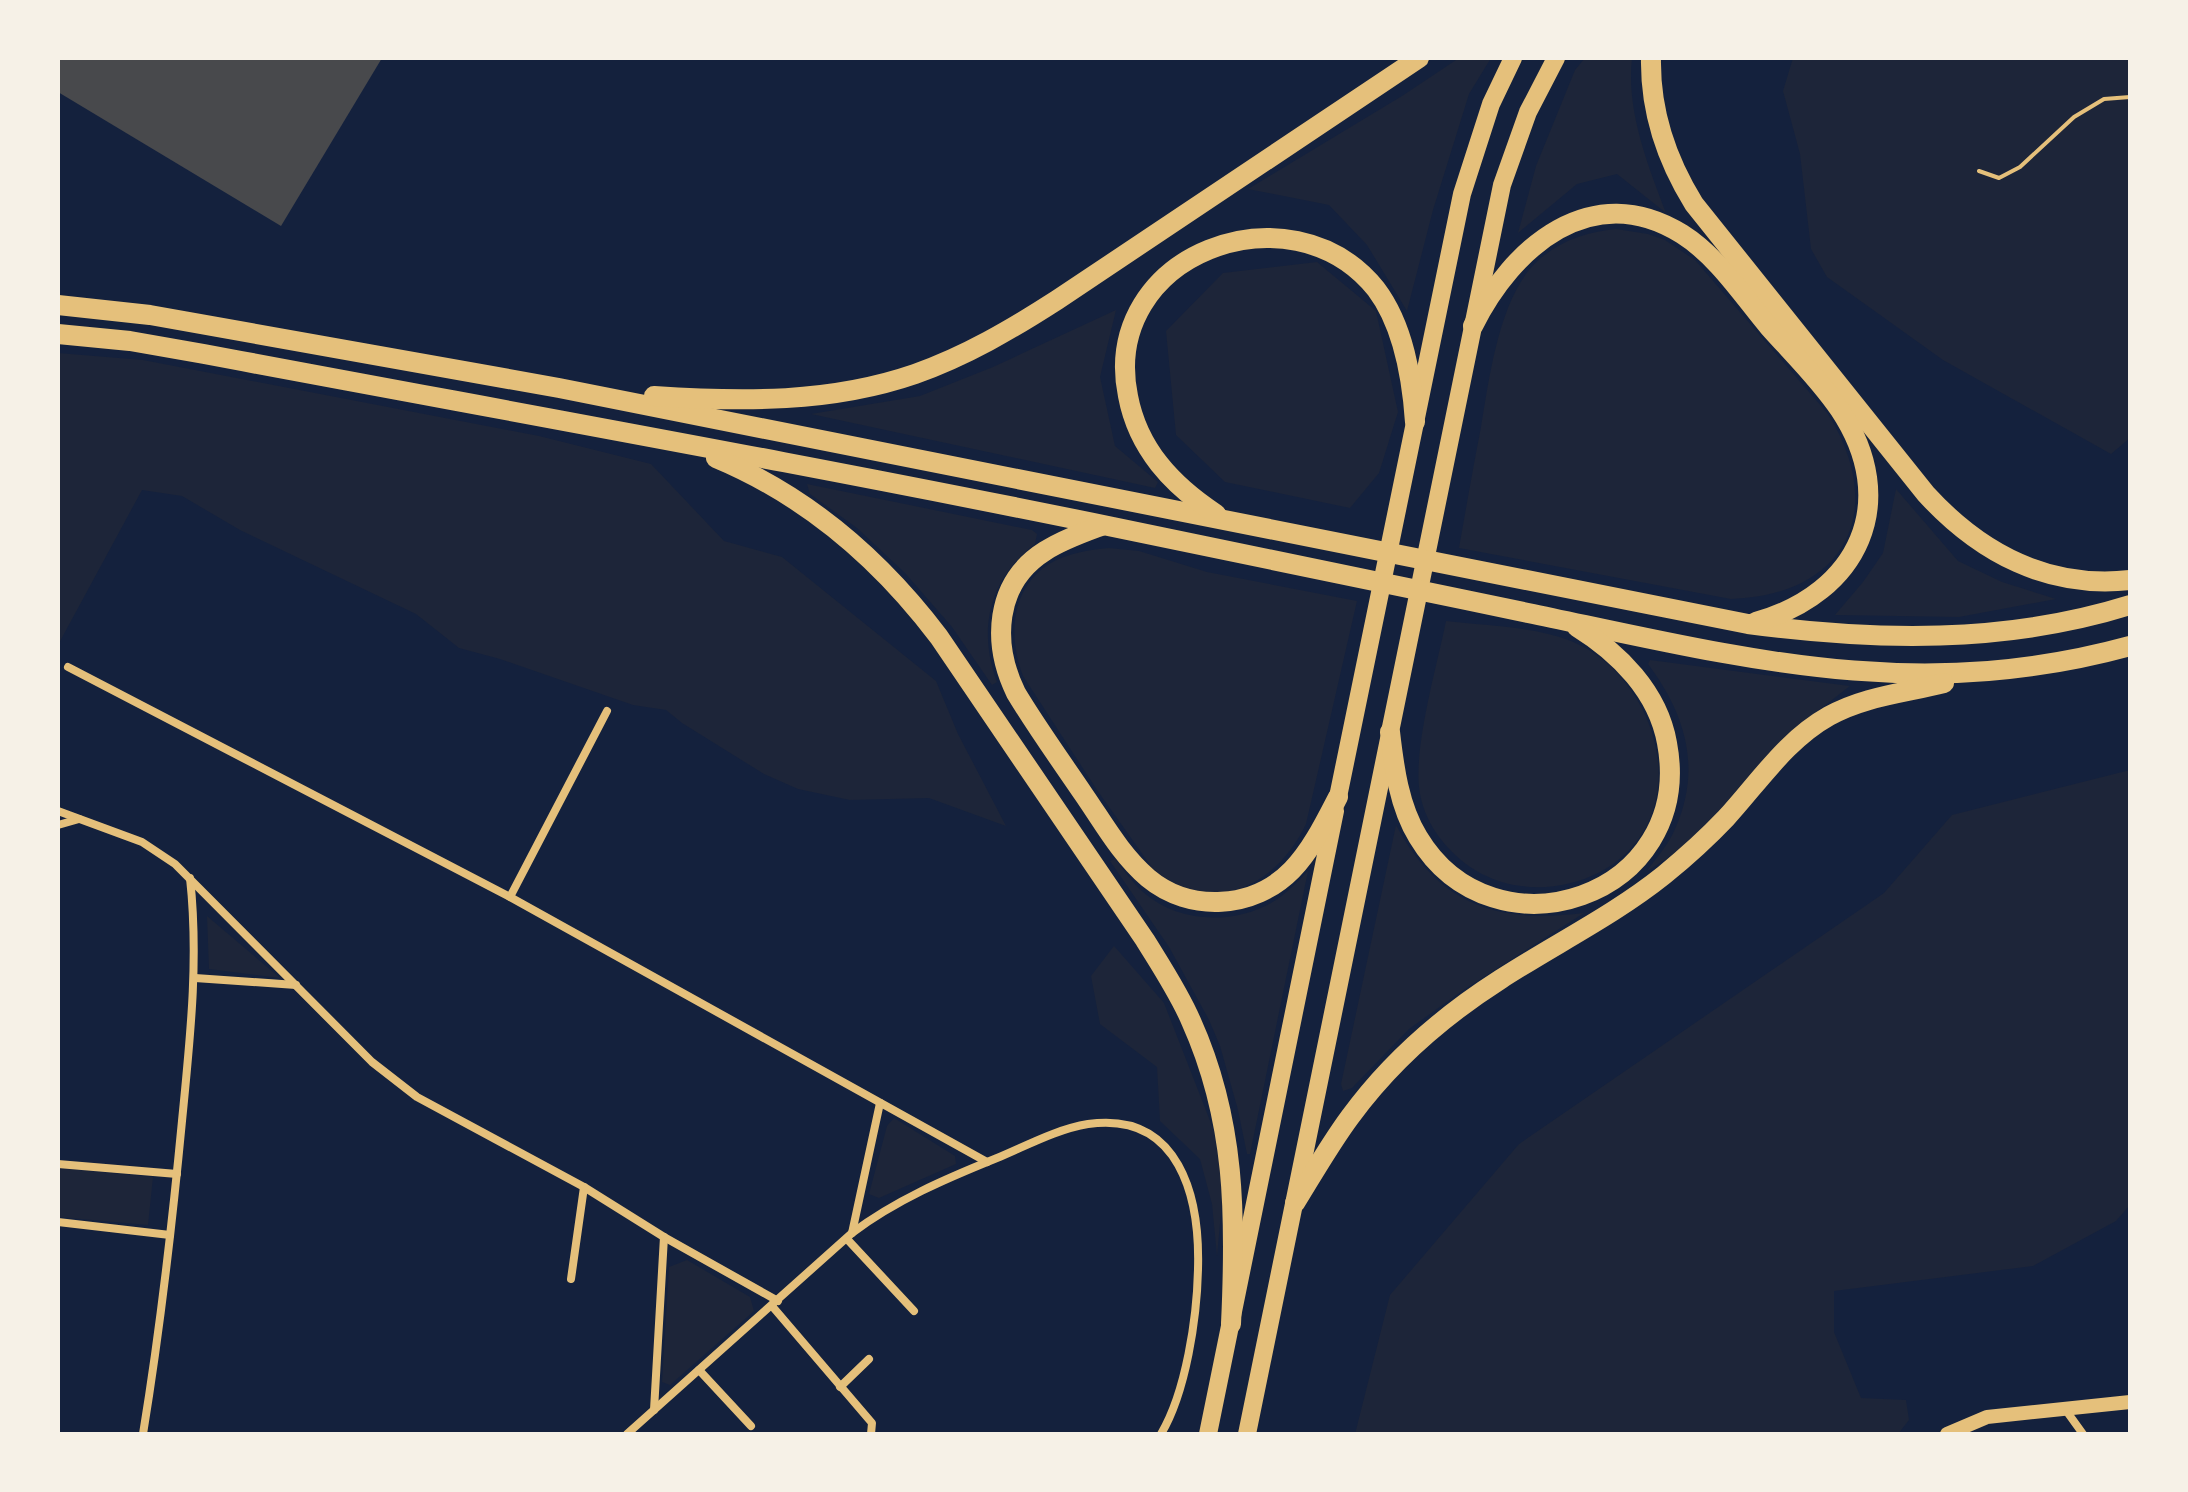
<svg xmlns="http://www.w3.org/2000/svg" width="2188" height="1492" font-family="'Zilla Slab',serif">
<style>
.green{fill:#1d2539}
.building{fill:#48494c}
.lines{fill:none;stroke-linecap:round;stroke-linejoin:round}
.path{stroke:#e5c07b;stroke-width:4}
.minor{stroke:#e5c07b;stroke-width:8}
.tertiary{stroke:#e5c07b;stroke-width:14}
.primary{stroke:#e5c07b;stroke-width:18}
.trunk{stroke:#e5c07b;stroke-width:18}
.motorway{stroke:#e5c07b;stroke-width:20}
</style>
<rect width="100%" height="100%" fill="#14213d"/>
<g class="green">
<path d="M1459,58H1491L1469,94L1433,210L1407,311L1367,245L1329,205L1248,189L1402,96Z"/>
<path d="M1585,58H1632C1626,111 1648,165 1666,213L1617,174L1577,184L1518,233L1536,166L1575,70Z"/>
<path d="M1793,58H2130V438L2111,454L1943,360L1827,277L1811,249L1800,154L1783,91Z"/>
<path d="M1616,229L1648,234L1665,240L1695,260L1828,414C1888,511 1846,595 1731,599L1459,548C1466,508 1473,468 1481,427C1489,379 1498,309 1529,270C1551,244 1583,232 1616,229Z"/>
<path d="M1317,262L1376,311L1398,412L1379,473L1350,508L1225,482L1176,435L1166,331L1223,273Z"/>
<path d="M1116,310L1100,377L1115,446L1158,482L1155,488L811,414L920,396L993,367Z"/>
<path d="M58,353L143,360L539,436L651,464L724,541L782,557L936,681L958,734L1006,826L929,798L850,800L798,789L764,774L682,723L666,710L633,705L500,659L459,648L416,614L240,530L182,496L142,490L58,645Z"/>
<path d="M807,484L1032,530L1037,534L1035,544C990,578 977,629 997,682L992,685L952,627L905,573L857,528L810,494Z"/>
<path d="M1896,489L1958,561L2002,582L2056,599L1959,617L1835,615L1863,582L1883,553Z"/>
<path d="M1109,548L1139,551L1207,572L1357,601L1306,824C1276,887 1212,918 1153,869L1097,790L1023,676C1008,637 1010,589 1049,564C1067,553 1089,550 1109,548Z"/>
<path d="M1446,621C1486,626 1533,626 1571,641C1639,668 1682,762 1645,829C1613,886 1530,904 1475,870C1448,853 1426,826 1420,794C1412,751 1437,666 1446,621Z"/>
<path d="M1650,660L1850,686C1826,705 1800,723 1778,744C1733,789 1706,838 1647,871C1656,858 1669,844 1675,829C1702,769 1686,715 1648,664Z"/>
<path d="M2130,770V1205L2116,1221L2033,1266L1834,1291V1332L1861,1398L1906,1400L1909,1420L1898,1434H1355L1390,1295L1519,1144L1884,893L1952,815Z"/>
<path d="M1396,825C1439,905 1497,924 1584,913L1462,991L1409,1029L1352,1088L1343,1091L1341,1084Z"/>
<path d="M1115,859C1124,870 1132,882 1143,892C1179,924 1236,925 1276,900C1288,892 1298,881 1308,871L1250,1154H1247L1238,1110L1220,1046L1209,1020L1169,947L1110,861Z"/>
<path d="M207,916L280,978L209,969Z"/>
<path d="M1114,946L1164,1003L1214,1131L1223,1192L1217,1256L1212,1204L1200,1159L1160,1121L1157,1067L1100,1024L1091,976Z"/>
<path d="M894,1118L955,1156L956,1164L879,1198L869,1194L887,1126Z"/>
<path d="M58,1168L153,1177L148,1225L58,1217Z"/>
<path d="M687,1260L750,1297L754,1311L670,1385L662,1382L669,1267Z"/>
</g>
<path class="building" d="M58,58H382L281,226L58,92Z"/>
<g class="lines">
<path class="path" d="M1979,171L1999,178L2020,167L2074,117L2104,99L2130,97"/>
<g class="minor">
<path d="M68,667L510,897L987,1162"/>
<path d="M58,811L142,842L175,864L372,1062L417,1097L584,1187L664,1237L778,1301"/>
<path d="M58,825L79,819"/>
<path d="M510,897L607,711"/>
<path d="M195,978L296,985"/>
<path d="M58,1164L177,1174"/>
<path d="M58,1222L170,1235"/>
<path d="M852,1233L880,1103"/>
<path d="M847,1239L914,1311"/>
<path d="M571,1279L584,1187"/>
<path d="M772,1306L872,1423L871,1434"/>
<path d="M699,1370L751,1426"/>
<path d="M840,1387L869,1359"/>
<path d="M2065,1409L2083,1434"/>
<path d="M654,1410L664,1237"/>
<path d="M143,1434C160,1330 172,1226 182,1121C190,1039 199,960 190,878"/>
<path d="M627,1434L852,1233C896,1200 945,1179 997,1158C1026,1146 1057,1129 1088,1124C1180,1111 1200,1198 1198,1269C1197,1318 1186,1392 1161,1434"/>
</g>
<path class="tertiary" d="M1947,1434L1987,1417L2130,1402"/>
<g class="primary">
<path d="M1208,1434L1335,811"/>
<path d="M1247,1434L1389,739"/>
</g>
<g class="trunk">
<path d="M1390,732L1502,185L1528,112L1556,58"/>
<path d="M1338,797L1462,194L1491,104L1513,58"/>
</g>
<g class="motorway">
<path d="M1651,58C1650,111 1666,159 1694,204L1926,494C1980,553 2048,589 2130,580"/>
<path d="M58,305L150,315L559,388L1748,624C1876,641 2005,644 2130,605"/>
<path d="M1473,326C1512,247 1592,178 1682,234C1717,256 1743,296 1769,327C1793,354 1820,380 1840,410C1901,502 1859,593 1756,622"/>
<path d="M58,334L130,341L204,354C507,411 811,465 1113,527C1252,556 1390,584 1528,613C1739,657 1914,705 2130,646"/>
<path d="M654,396C742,402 831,403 915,374C966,356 1012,329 1057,300L1419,58"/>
<path d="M716,458C807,496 880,559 939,637L1145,940C1161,966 1179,993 1191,1021C1236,1121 1236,1217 1231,1324"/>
<path d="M1216,514C1172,485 1138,449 1128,396C1099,254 1291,183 1376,289C1404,326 1412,378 1415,422"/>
<path d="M1101,526C1082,533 1062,540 1045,551C994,583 992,644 1016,693C1037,728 1061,761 1084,795C1104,824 1121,855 1148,878C1190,913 1254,909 1292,870C1312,849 1325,822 1338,797"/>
<path d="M1390,732C1394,767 1399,806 1418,837C1494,964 1696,897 1667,743C1658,692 1619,653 1577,627"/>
<path d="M1295,1203C1313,1174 1330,1144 1350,1117C1391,1061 1443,1016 1501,979C1555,944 1614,915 1664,875C1686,857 1707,838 1726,818C1759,782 1786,740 1829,716C1865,696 1905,693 1944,683"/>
</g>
</g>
<rect width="2188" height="1492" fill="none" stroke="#f6f1e7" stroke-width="120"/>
</svg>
